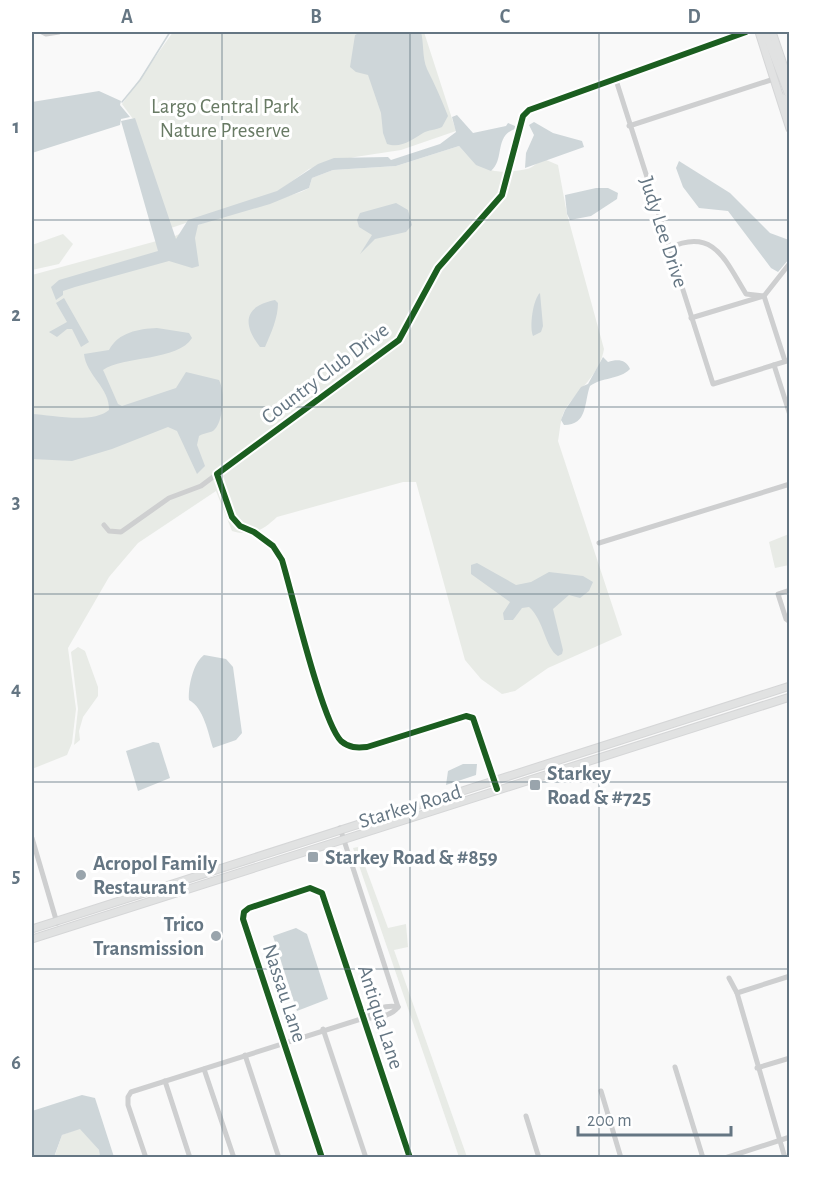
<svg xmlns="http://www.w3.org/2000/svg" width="821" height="1189" font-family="'Alegreya Sans',sans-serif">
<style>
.green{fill:#e8ebe6}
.water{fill:#ced6d9}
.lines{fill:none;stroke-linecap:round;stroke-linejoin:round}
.stream{stroke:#ced6d9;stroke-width:1.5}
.major-casing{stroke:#d5d6d7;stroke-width:9}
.minor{stroke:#cecfd0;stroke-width:5}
.major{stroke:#e1e2e2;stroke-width:7}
.cycleway-casing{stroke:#fff;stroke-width:10}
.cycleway{stroke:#1b5e20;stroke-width:6}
.grid{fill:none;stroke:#657683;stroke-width:1.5;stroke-opacity:0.55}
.poi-dot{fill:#99a4ac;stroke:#fff;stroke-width:2}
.labels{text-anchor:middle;stroke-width:6;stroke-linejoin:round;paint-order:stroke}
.park-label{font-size:21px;fill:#687a64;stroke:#fff}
.street-label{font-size:21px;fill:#657683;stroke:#fff}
.poi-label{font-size:21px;font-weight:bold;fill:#657683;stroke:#fff;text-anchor:start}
.neatline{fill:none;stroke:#657683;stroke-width:2}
.grid-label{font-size:20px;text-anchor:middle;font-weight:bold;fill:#657683}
</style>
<rect width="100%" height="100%" fill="#f9f9f9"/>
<g class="green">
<path d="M173,32H424L456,131L401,150L355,157L309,169L277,192L171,228L136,123L122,104Z"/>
<path d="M459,146C480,170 493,176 527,169C532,168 538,162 544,159L558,165L567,214L604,349C600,374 579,389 566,408C560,417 560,431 558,441L622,635L548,668L515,691L502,694L481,679L465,660L416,482H403L277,517C263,530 252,537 232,531L216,491L138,543L109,577L68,648L76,709L72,743L67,755L32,769V275L175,236L203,223L301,192L309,188L312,178L333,170L396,166Z"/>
<path d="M63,234L73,244L59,264L32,270V245Z"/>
<path d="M789,534V565L775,568L769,542Z"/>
<path d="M78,647L85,651L98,687V696L83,717L79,731L80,740L74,745L78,709L71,652Z"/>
<path d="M358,847L388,928L406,924L408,947L394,950L467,1157H459L353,848Z"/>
<path d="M80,1128L99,1150L100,1157L54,1158L62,1135Z"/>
</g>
<g class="water">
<path d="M361,32H421C424,43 422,57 427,69C435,85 441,98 448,116L442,127C436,130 428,130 423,133C413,139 401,149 387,144L383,133L381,113L368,75L356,72L350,67L355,35Z"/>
<path d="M99,91L121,101L120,105L130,117L121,119L120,125L32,153V102Z"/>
<path d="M457,115L473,133L506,126L508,123L515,126V129C494,136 505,159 491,171L476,165L459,146L396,166L333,170L312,178L309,188L270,204L198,225L195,238L199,266L192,268L169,261L75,287L63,291V295L56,300L51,287L59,280L158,251L121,121L135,118L176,239L188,220L277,191L318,164L334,158L388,157L391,160L440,144L456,132L452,117Z"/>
<path d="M534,122L553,133L582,141L584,147L525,168L526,153L534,135L529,125Z"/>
<path d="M679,161L730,193L770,233L789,240V259L778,272L771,268L728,211L699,208L683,187L676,168Z"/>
<path d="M596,188H608L618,193L617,199L591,216L570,220L567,214L565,195Z"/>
<path d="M396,203L408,210L412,225L406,232L375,239L360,254L372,235L359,227L357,220L360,213Z"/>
<path d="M540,293L543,326L541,332L533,336C529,327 533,299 540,293Z"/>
<path d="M64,298L89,342L81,347L72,329H67L57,337L49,332L67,322L56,303Z"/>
<path d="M275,300L278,303C278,318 271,333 265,347H260C242,324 244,306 275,300Z"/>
<path d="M157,328L189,333L192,338C178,361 123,356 103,370L104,372L118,404L122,406L176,388L186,372L219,380C225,391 224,423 213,431C208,433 204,433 199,436L197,445L205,466L197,474L177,431L168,427L112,449L72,461L32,459V414C51,415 93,424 109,410C110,388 86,375 84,354L109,350C119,332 138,329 157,328Z"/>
<path d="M603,357L608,362C617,359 626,359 630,369C619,380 602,377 590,386C584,402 588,425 564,425L561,420L565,410L581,387L588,384Z"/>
<path d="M477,563L516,585L531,582L549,572L583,576L593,582L589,591L580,598L569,595L553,609L563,650L562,654L558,656C545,648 544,620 529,607L522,608L513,620H504L503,613L510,602L471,574V565Z"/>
<path d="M204,655L226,659L233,667L242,733L236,740L213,748C208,733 204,708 189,700C188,687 193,663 204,655Z"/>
<path d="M153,742L159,743L170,778L138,791L126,751Z"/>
<path d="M463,764H477L476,775L446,785L448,771Z"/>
<path d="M296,928L307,934L328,999L297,1011L273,936Z"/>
<path d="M82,1095L95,1098L114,1157H100L99,1150L80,1129L62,1135L54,1157H32V1111Z"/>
</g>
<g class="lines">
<path class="stream" d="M122,102L140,80L170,32"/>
<defs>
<g id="major">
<path d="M759,32L790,129"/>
<path d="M765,32L790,98"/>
<path d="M772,32L790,85"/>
<path d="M783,98L790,110"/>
<path d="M32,929L790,686"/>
<path d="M32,939L790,697"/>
</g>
</defs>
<use href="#major" class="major-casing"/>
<g class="minor">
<path d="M42,32L46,34L59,32"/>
<path d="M616,80L713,384L790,360"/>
<path d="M629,126L774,79"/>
<path d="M669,248C714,227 725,260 746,294L764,296L785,361"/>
<path d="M691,318L764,296L790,263"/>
<path d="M774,365L790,415"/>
<path d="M104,525L109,531L121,532L169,498L201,486L217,474"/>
<path d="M599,543L790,484"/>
<path d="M790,590L778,594L786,619L790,622"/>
<path d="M497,789L473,718L466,716L367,747C357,748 349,748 341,741C322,722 292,593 282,560L273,546L254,532L240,526L232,517L217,474L399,340L438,268L502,195L523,116L529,110L746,32"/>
<path d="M340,828L398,1007"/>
<path d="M32,838L57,923"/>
<path d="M729,978L737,993L785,1158"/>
<path d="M737,993L790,976"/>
<path d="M364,1018C374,1019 392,1016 398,1007"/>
<path d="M323,1029L366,1158"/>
<path d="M245,1055L279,1158"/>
<path d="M675,1067L703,1158"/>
<path d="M757,1068L790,1058"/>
<path d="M204,1069L234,1158"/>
<path d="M165,1081L190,1158"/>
<path d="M601,1091L621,1158"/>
<path d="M526,1116L539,1158"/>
<path d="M146,1158L128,1105V1097L131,1092L364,1018C371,1010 387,1004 398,1007"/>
<path d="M322,1158L243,919L244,912L249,908L310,888L322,893L410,1158"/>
<path d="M725,1158L790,1137"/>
</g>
<use href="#major" class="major"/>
<defs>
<g id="cycleway">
<path d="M497,789L473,718L466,716L367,747C357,748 349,748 341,741C322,722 292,593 282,560L273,546L254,532L240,526L232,517L217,474L399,340L438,268L502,195L523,116L529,110L746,32"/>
<path d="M322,1158L243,919L244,912L249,908L310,888L322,893L410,1158"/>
</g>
</defs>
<use href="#cycleway" class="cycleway-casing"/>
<use href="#cycleway" class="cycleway"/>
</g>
<path class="grid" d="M222,32V1158M410,32V1158M599,32V1158M32,220H790M32,407H790M32,594H790M32,782H790M32,969H790"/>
<g class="poi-dot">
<rect x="529" y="779" width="12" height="12" rx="3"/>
<rect x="307" y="851" width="12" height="12" rx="3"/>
<circle cx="81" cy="875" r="6"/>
<circle cx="216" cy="936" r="6"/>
</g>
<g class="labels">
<g class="park-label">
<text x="225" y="113">Largo Central Park<tspan x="225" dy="24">Nature Preserve</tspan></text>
</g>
<g class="street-label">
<text transform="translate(664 232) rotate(72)" y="7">Judy Lee Drive</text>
<text transform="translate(325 373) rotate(-37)" y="7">Country Club Drive</text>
<text transform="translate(410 806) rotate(-17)" y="7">Starkey Road</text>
<text transform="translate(285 993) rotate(72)" y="7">Nassau Lane</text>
<text transform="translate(381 1017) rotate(72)" y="7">Antiqua Lane</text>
</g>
<g class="poi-label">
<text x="547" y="780">Starkey<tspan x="547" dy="24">Road &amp; #725</tspan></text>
<text x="325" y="864">Starkey Road &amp; #859</text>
<text x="93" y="870">Acropol Family<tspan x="93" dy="24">Restaurant</tspan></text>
<text x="204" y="931" text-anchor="end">Trico<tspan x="204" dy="24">Transmission</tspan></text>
</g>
</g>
<rect width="821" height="1189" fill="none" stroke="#ffffff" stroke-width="66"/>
<path d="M578 1126v9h153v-9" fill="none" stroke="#657683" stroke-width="3"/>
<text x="587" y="1126" font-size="18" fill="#657683" stroke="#ffffff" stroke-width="4.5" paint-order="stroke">200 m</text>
<rect x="33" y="33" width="755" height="1123" class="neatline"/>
<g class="grid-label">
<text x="127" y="23">A</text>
<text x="316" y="23">B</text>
<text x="505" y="23">C</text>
<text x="694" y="23">D</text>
<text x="16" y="133">1</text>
<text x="16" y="321">2</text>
<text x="16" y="508">3</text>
<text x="16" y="695">4</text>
<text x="16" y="882">5</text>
<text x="16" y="1069">6</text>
</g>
</svg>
